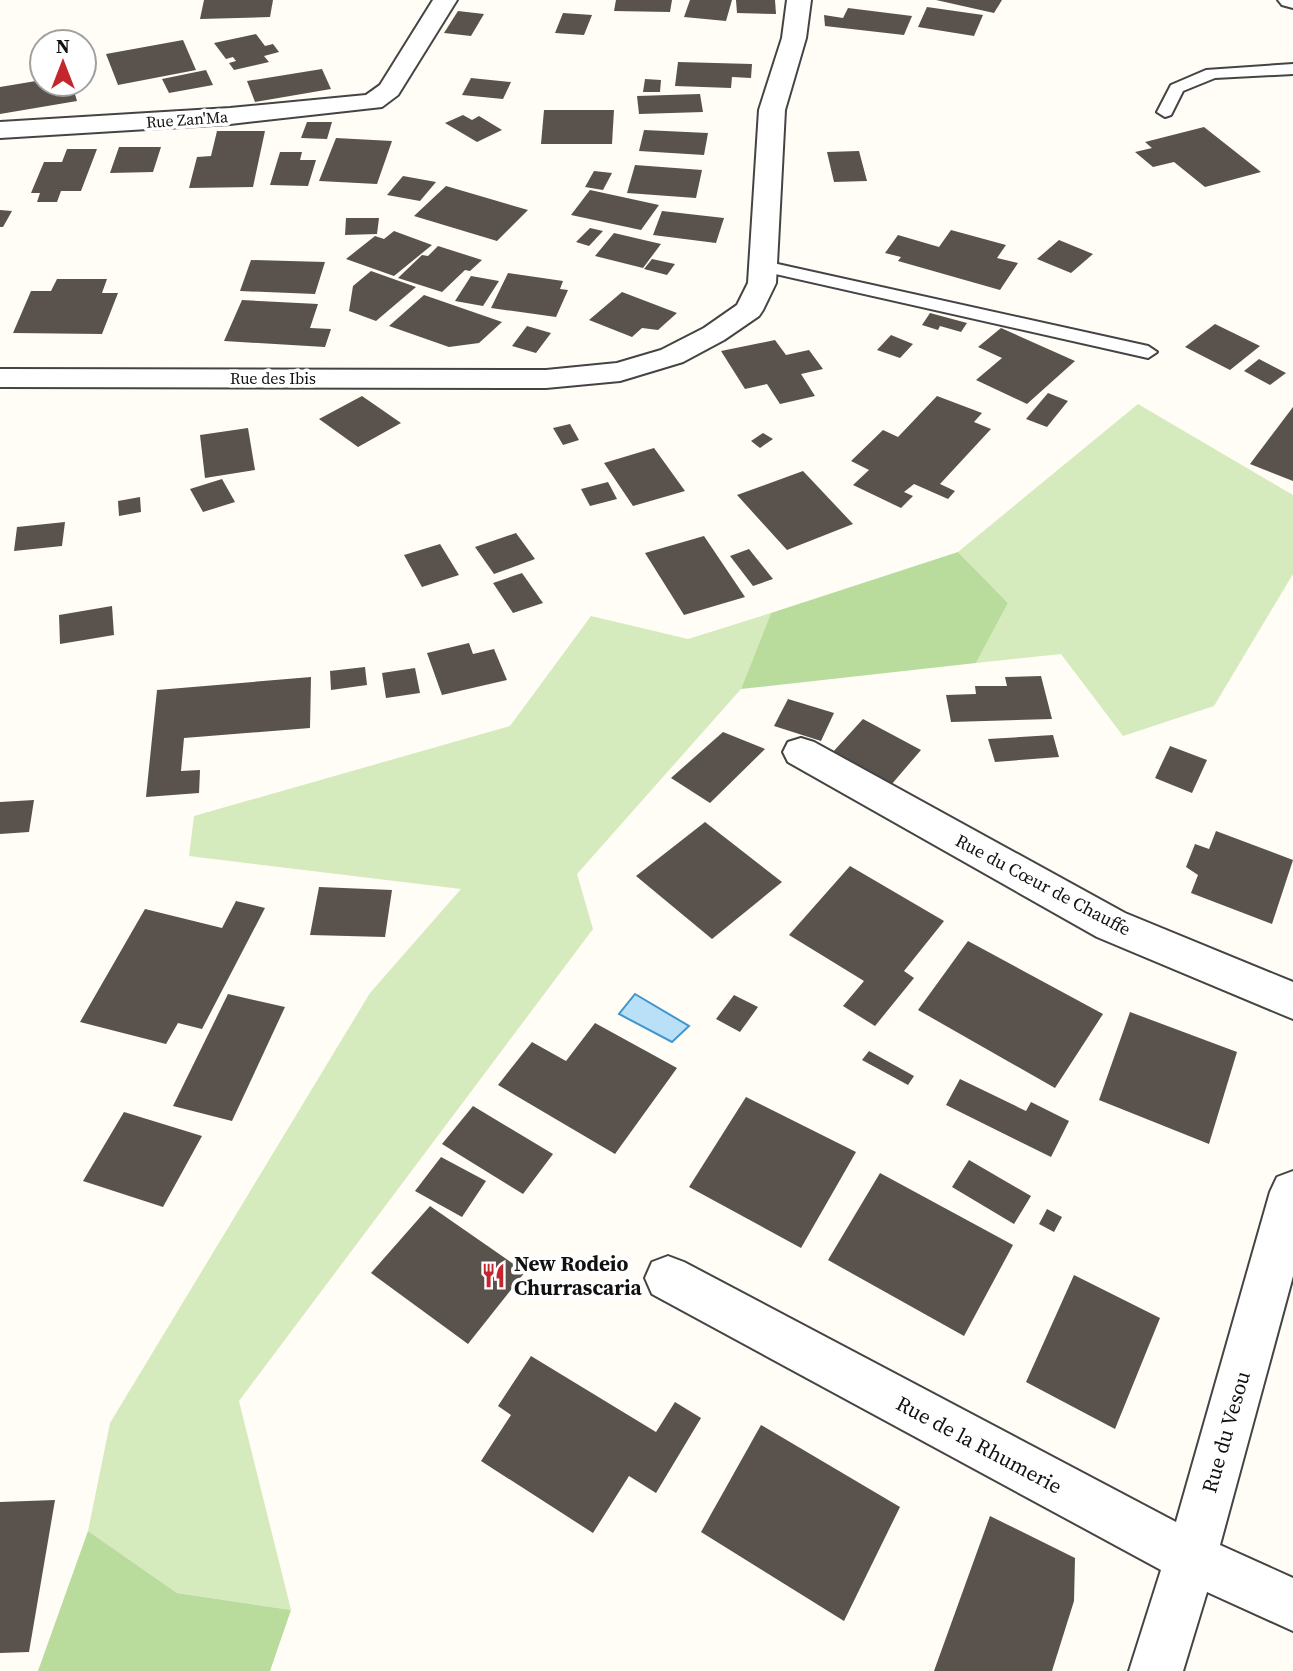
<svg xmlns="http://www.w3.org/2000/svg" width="1293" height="1671" font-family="'Source Serif 4',serif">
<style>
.green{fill:#d5ebbd}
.forest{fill:#b9dc9c}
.water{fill:#b9e0f7;stroke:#3f96cf;stroke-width:2}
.building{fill:#5a524d}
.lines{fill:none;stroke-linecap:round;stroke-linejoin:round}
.service-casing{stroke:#444;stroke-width:4}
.minor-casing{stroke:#444;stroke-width:4}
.tertiary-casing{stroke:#444;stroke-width:4}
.service{fill:#fff;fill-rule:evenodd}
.minor{fill:#fff;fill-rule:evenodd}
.tertiary{fill:#fff;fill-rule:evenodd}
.labels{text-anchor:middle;stroke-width:7;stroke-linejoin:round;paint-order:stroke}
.far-street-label{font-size:16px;fill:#111;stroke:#fff}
.street-label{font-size:18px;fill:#111;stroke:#fff}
.near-poi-label{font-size:21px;font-weight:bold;fill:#111;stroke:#fff;text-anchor:start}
.near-street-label{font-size:21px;fill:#111;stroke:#fff}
</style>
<rect width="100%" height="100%" fill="#fffdf5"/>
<g class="green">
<path d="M1138,404L1293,495V574L1214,706L1123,736L1061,654L976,663L1008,603L958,552Z"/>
<path d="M771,613L741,689L577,874L593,929L239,1401L291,1610L177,1593L88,1531L110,1423L370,993L461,889L189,856L194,816L510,726L591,616L688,639Z"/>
</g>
<g class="forest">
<path d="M958,552L1008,603L976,663L741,689L771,613Z"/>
<path d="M88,1531L177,1593L291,1610L270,1671H38Z"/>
</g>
<path class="water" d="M635,994L689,1026L672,1042L619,1014Z"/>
<g class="building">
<path d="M204,0H273L270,17L200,19Z"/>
<path d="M616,0H672L670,12L614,11Z"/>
<path d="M690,0H732L726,21L684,17Z"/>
<path d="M736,0H775L776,14L737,13Z"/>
<path d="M936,0H1002L994,13Z"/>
<path d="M927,7L983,15L974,36L918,27Z"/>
<path d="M848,8L912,16L904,35L825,26L824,15L843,18Z"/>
<path d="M458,11L484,14L471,36L444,33Z"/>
<path d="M563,13L592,15L584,35L555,33Z"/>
<path d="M256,34L265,46L273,44L279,52L264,56L269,62L234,70L229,63L236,61L233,57L226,59L214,43Z"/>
<path d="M183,40L196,70L118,85L106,54Z"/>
<path d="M678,62L752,64L751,78L732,77L731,88L675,86Z"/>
<path d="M322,69L331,89L255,102L247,81Z"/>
<path d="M206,70L213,85L169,93L162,79Z"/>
<path d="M471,78L511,82L503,99L462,95Z"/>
<path d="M645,79L661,80L660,92H643Z"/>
<path d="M42,80V84H72L77,101L0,114V87Z"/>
<path d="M700,94L703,112L639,114L637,96Z"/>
<path d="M544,110H614L612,144H541Z"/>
<path d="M463,115L472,120L479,116L502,130L477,142L445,123Z"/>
<path d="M307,122H332L327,139L301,138Z"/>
<path d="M1204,127L1261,172L1205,187L1174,162L1153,167L1135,152L1152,148L1145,142Z"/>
<path d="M644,130L708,133L704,155L639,151Z"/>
<path d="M217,131H265L253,187L189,188L197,157L211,156Z"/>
<path d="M336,138L392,141L377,184L319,181Z"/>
<path d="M119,147H161L153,172L110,173Z"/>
<path d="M67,149H97L81,191H61L57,202H37L40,193H31L44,162H62Z"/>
<path d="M859,151L867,181L834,182L827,152Z"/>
<path d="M280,152H302L300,160H316L308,186L270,185Z"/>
<path d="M635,165L702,170L696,198L627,193Z"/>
<path d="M594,171L612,173L603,190L585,187Z"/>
<path d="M403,176L436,182L420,201L387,195Z"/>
<path d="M446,186L528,210L497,241L414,216Z"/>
<path d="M590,190L659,205L641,230L571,215Z"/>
<path d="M0,210L12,211L3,227H0Z"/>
<path d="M662,211L724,218L716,243L653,235Z"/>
<path d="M346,218H379L377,234L345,235Z"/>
<path d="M590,228L603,231L589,246L576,242Z"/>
<path d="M951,230L1006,245L997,258L1018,263L1000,290L898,261L901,257L885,253L898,235L939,247Z"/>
<path d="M394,231L432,245L394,276L346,259L375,236L384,239Z"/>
<path d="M614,233L661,244L643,268L595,256Z"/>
<path d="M1059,240L1093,254L1071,273L1037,259Z"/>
<path d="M438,246L482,260L470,271L465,270L442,292L398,278L422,255L428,256Z"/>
<path d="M652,259L675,264L667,275L644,269Z"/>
<path d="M251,260L325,262L315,294L240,291Z"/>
<path d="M371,271L416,287L376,321L349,311L353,286Z"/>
<path d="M508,273L563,281L560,289L568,290L556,317L491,308Z"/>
<path d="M471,276L499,281L483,306L455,301Z"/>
<path d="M57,279H107L102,293H118L102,334L13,333L31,291H51Z"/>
<path d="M622,292L677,313L658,330L642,328L632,337L589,320Z"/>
<path d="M424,295L502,322L479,343L449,347L389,326Z"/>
<path d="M242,300L318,304L310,328L331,329L325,347L224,341Z"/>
<path d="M930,313L967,323L961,332L940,326L938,330L922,325Z"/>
<path d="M1215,324L1260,346L1230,370L1185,347Z"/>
<path d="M527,326L551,333L536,353L512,346Z"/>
<path d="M1001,328L1075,361L1027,404L976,380L1002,358L978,347Z"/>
<path d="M891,335L913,344L900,358L877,350Z"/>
<path d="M775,340L786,355L809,350L823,369L801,374L815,396L780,404L767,384L745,389L721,351Z"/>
<path d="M1259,359L1286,373L1270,385L1244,371Z"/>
<path d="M1048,393L1068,401L1047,427L1026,419Z"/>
<path d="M362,396L401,423L358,447L319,419Z"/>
<path d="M937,396L982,413L974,422L991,429L940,484L955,491L948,499L914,484L904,492L913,496L901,508L853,485L869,470L851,461L883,430L898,437Z"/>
<path d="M1293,407V481L1250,464Z"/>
<path d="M570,424L579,440L563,445L553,428Z"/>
<path d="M248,428L255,470L205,478L200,435Z"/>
<path d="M763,433L773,439L760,448L751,441Z"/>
<path d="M654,448L685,491L633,506L604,463Z"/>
<path d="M803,471L853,524L787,550L737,495Z"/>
<path d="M222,479L235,502L203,512L190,489Z"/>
<path d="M608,482L617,499L590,506L581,489Z"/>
<path d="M140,497L141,512L119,516L118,501Z"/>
<path d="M65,522L62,546L14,551L17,527Z"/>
<path d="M516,533L535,559L494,574L475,547Z"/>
<path d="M704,536L745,597L684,615L645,553Z"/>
<path d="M440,544L459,575L422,587L404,555Z"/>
<path d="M749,549L773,579L753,586L730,556Z"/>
<path d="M522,573L543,603L513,613L493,583Z"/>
<path d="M112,606L114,635L60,644L59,615Z"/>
<path d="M469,643L473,654L494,649L507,680L442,695L427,653Z"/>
<path d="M365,667L367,685L331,690L330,671Z"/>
<path d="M415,668L420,693L386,698L382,673Z"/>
<path d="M1041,676L1052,719L951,722L946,695L976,694L975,686H1007L1005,677Z"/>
<path d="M311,677L310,728L184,738L181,771L200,770L199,793L146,797L157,690Z"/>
<path d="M788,699L834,713L821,741L774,726Z"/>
<path d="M863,719L921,750L891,785L832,753Z"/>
<path d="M723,732L765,749L710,803L671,778Z"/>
<path d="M1053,735L1059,757L995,762L988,739Z"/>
<path d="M1170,746L1207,760L1192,793L1155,778Z"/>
<path d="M34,800L29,832L0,834V802Z"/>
<path d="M705,822L782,882L712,939L636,876Z"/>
<path d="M1216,831L1293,860L1272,924L1191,893L1198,875L1186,867L1195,844L1209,849Z"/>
<path d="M850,866L944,921L904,971L914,978L875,1026L843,1006L864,981L789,935Z"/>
<path d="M319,887L392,890L385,937L310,935Z"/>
<path d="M236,901L265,908L202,1029L178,1023L166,1044L80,1022L145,909L222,928Z"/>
<path d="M968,941L1103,1014L1055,1088L918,1010Z"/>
<path d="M228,994L285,1007L232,1121L173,1106Z"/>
<path d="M734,995L758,1007L740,1032L716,1019Z"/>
<path d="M1130,1012L1237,1052L1209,1144L1099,1100Z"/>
<path d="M595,1023L677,1068L615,1154L498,1085L532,1042L566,1061Z"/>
<path d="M869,1051L914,1076L908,1085L862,1060Z"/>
<path d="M960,1079L1026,1111L1031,1102L1069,1121L1051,1157L946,1105Z"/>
<path d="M746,1097L856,1152L801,1248L689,1187Z"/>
<path d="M473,1106L553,1154L523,1194L442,1144Z"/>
<path d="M124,1112L202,1136L163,1207L83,1181Z"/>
<path d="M441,1157L486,1181L462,1217L415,1191Z"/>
<path d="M969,1160L1031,1196L1014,1224L952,1187Z"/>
<path d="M880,1173L1013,1245L964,1336L828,1260Z"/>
<path d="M430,1206L525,1272L468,1344L371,1273Z"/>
<path d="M1047,1209L1062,1217L1054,1232L1039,1224Z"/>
<path d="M1074,1275L1160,1318L1115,1429L1026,1382Z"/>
<path d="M531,1356L656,1432L675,1402L701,1418L656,1493L629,1476L593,1533L481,1461L511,1415L498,1406Z"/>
<path d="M761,1425L900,1507L844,1621L701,1532Z"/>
<path d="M55,1500L29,1652L0,1653V1502Z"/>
<path d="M990,1516L1075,1558L1074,1601L1052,1671H934Z"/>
</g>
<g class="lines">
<defs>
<g id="service">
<path d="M1293,64V74L1215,78L1183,91L1171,115L1165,117L1157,112L1171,85L1206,70Z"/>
<path d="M764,261L1148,346L1157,352L1148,358L758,270L755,266Z"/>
</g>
<g id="minor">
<path d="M433,0H457L398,95L382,107L230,124L0,138V122L230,108L366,95L380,85Z"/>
<path d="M787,0H811L806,38L785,110L776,283L763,310L759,316L724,340L683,362L620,381L546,388L0,387V369L546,370L617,363L661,350L704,328L737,305L748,283L759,110L782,38Z"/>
<path d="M801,738L814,742L1125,913L1293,982V1019L1097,937L788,762L783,752L788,742Z"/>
<path d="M1293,1171V1276L1220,1545L1293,1578V1631L1207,1592L1183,1671H1129L1161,1570L652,1294L645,1278L652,1262L668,1256L684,1262L1176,1522L1270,1192L1277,1177Z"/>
</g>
<path id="tertiary" d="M1278,0H1293V8L1282,5Z"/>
</defs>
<use href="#service" class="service-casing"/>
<use href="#minor" class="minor-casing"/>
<use href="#tertiary" class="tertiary-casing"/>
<use href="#service" class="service"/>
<use href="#minor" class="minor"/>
<use href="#tertiary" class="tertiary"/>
</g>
<defs>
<symbol id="restaurant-bare" viewBox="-9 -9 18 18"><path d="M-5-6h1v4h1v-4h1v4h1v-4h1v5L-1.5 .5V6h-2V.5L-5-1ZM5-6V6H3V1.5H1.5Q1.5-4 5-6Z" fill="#c4262e" stroke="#fff" stroke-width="2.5" paint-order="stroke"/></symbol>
</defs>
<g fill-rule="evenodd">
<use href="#restaurant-bare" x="476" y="1258" width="35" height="35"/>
</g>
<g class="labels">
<g class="far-street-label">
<text transform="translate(187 119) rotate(-4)" y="6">Rue Zan'Ma</text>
<text x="273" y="384">Rue des Ibis</text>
</g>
<g class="street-label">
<text transform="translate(1043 885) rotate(28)" y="6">Rue du Cœur de Chauffe</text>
</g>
<g class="near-poi-label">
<text x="514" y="1271">New Rodeio<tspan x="514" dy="24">Churrascaria</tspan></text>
</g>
<g class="near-street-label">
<text transform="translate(1226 1432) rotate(-74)" y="7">Rue du Vesou</text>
<text transform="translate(979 1445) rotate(28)" y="7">Rue de la Rhumerie</text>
</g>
</g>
<g transform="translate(63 63)"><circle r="33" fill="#ffffff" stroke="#a0a0a0" stroke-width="2"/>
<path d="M0-5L12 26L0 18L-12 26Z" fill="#c4262e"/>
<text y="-10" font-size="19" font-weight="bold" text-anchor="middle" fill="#111111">N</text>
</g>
</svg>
